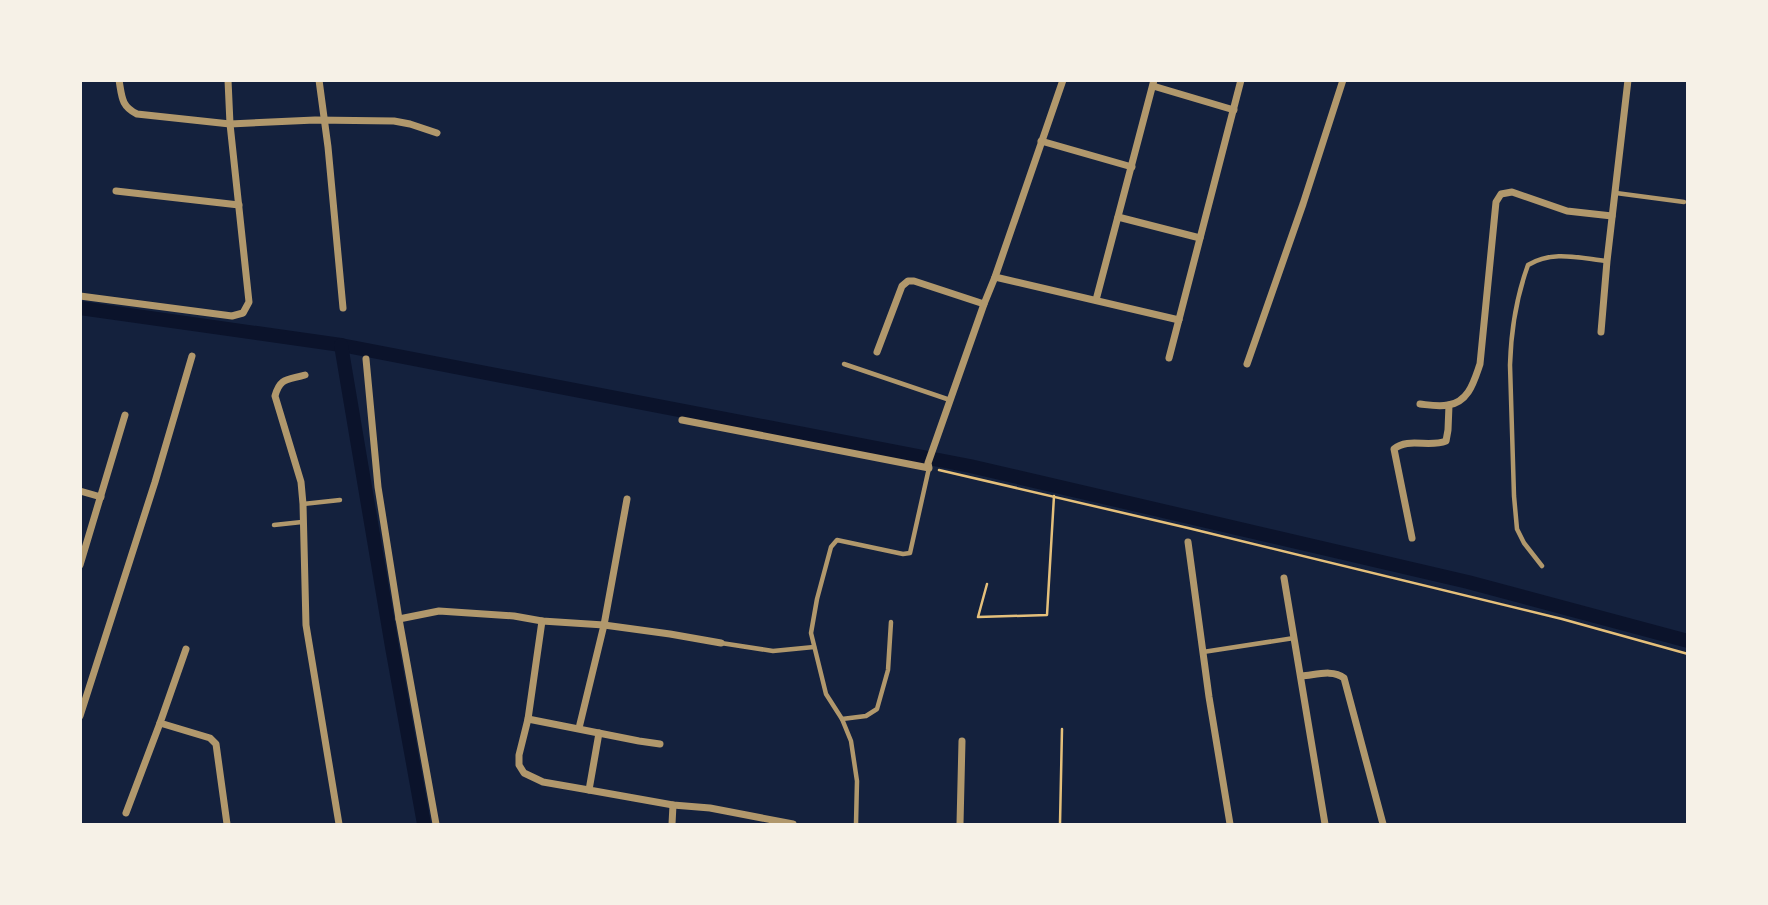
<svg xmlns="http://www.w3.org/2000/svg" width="1768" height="905" font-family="Rubik,sans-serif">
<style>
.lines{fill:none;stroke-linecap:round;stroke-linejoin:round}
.canal{stroke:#0b132b;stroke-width:14}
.path{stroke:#e5c07b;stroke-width:2.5}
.service{stroke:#b1986c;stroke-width:4.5}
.minor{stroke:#b1986c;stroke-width:7}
</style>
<rect width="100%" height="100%" fill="#14213d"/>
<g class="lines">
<g class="canal">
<path d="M80,308L341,345L970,466L1468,582L1688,641"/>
<path d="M341,345L392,647L424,824"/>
</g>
<g class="path">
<path d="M939,470L1188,528L1562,619L1688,654"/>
<path d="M987,584L978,617L1047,615L1054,496"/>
<path d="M1060,824L1062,729"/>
</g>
<g class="service">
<path d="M1616,193L1684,202"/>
<path d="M844,364L950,400"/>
<path d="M303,504L340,500"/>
<path d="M274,525L302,522"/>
<path d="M1542,566L1524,543L1517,529L1514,496L1510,365C1511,331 1516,298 1528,265C1552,250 1579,258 1607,261"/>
<path d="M721,643L773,651L814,647"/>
<path d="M1203,652L1294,638"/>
<path d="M842,719L866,716L877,709L888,670L891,622"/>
<path d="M856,824L857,781L851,741L842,719L826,694L811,633L817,599L831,547L837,540L903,554L910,553L929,468"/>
</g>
<g class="minor">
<path d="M119,80C122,97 121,106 137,114L230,124L315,120L394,121L410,124L437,133"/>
<path d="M319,80L328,147L343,308"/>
<path d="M1153,86L1234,110"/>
<path d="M1041,141L1132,167"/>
<path d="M116,191L239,205"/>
<path d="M1118,217L1200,238"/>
<path d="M995,277L1179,320"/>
<path d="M80,296L232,316L243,313L249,302L230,124L228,80"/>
<path d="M1096,300L1154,80"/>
<path d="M1601,332L1607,261L1628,80"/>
<path d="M877,352L902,286L908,281H914L984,304"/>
<path d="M1169,358L1241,80"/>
<path d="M366,359L378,487L399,619L436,824"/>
<path d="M1247,364L1303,204L1343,80"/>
<path d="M305,375C288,380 280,377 275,396L301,482L303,504L306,625L339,824"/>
<path d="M1420,404C1429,405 1439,407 1448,405C1469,402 1474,381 1480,364L1496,202L1501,194L1512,192L1567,211L1612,216"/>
<path d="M682,420L929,468L928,463L984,304L995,277L1063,80"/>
<path d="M80,491L101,497"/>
<path d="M1412,538L1394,449C1408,437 1429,448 1446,441L1448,430L1449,405"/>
<path d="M1188,542L1209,697L1230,824"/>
<path d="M80,565L125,415"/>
<path d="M1284,578L1325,824"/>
<path d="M399,619L439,611L514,616L542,621L604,625L670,634L721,643"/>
<path d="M542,621L528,719L519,755V765L524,773L543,782L589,790"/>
<path d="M186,649L160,723L210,738L216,744L227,824"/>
<path d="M1302,676C1315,675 1333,669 1344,678L1383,824"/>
<path d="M80,716L155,482L192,356"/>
<path d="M528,719L639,741L660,744"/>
<path d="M579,728L604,625L627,499"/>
<path d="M599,733L589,790L673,805L710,808L793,824"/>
<path d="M126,813L160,723"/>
<path d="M672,824L673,805"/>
<path d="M960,824L962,741"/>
</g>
</g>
<rect width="1768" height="905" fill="none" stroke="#f6f1e7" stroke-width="164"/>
</svg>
